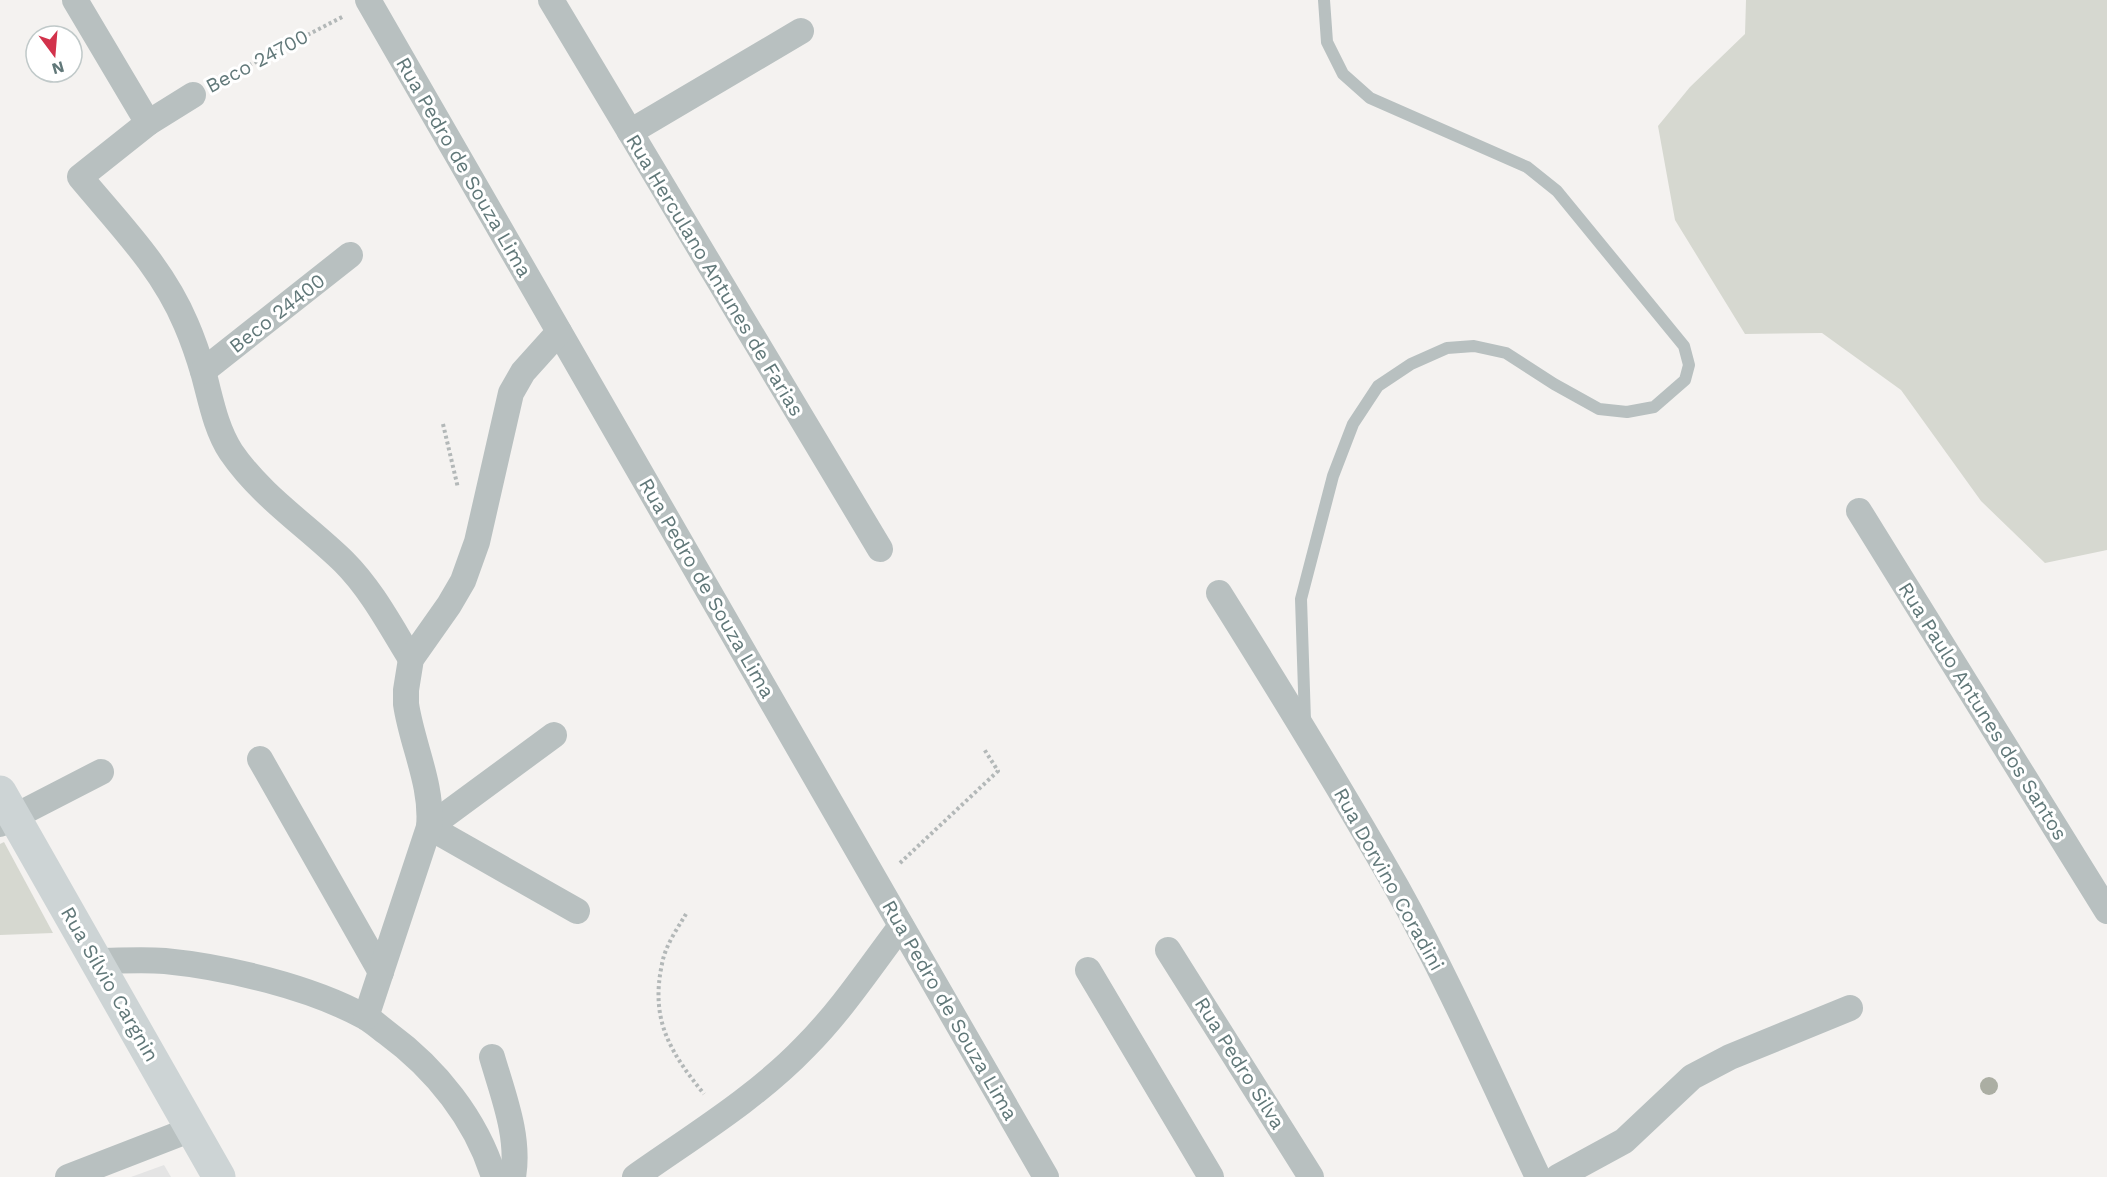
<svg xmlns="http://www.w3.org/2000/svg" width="2107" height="1177" font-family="'Work Sans',sans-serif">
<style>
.built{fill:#e4e4e4}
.green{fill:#d6d8d0}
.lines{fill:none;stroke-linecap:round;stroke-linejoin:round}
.path{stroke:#b3b8b8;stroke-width:4;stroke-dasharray:3 3;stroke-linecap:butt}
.service{stroke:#b8c0c0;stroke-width:12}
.minor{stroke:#b8c0c0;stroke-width:26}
.secondary{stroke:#cdd4d5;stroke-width:33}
.tree{fill:#abaea3}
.labels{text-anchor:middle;stroke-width:6;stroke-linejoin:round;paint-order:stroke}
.street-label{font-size:20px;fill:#617879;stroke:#fff}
</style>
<rect width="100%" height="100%" fill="#f4f2f0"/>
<path class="built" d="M164,1165L171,1177H131Z"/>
<g class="green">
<path d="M1746,0H2107V550L2045,563L1981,501L1901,390L1822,333L1745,334L1675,220L1658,126L1690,87L1745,34Z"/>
<path d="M4,842L53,933L0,935V844Z"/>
</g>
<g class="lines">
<g class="path">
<path d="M217,82L344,16"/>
<path d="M443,424L458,488"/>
<path d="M900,863L998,771L984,749"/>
<path d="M686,914C677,929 665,946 662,964C650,1020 670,1052 704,1094"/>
</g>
<path class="service" d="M1305,721L1301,599L1333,476L1353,424L1378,386L1411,364L1447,348L1474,346L1506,353L1554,384L1599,409L1627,412L1654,407L1685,380L1689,365L1684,346L1557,191L1527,167L1370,98L1343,74L1327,42L1324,0"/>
<g class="minor">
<path d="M75,0L148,123L80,177C119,224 162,267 186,324C193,340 199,358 204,375C211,401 216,429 231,452C261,496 306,525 344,562C372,590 391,627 411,659"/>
<path d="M368,0L1046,1177"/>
<path d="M551,0L880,549"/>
<path d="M148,123L193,95"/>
<path d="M630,132L801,31"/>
<path d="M203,371L350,255"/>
<path d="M1859,511L2107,911"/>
<path d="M1219,593C1280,690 1340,788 1397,888C1449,981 1492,1080 1538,1177"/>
<path d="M554,735L429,827L577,911"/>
<path d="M260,759L381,972"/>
<path d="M0,824L101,772"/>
<path d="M1168,950L1311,1177"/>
<path d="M96,961C119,961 142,959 165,961C226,967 311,987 365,1017C373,1021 380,1028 387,1033C436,1069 476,1119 494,1177"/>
<path d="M1088,970L1211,1177"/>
<path d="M366,1017L429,827C433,785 412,745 406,704V690L411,659L449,605L463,581L477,542L511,393L523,372L559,332"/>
<path d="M492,1057C503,1095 520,1137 513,1177"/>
<path d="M68,1177L192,1129"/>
<path d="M635,1177C693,1136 756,1098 805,1047C841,1011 870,967 901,926"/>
<path d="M1558,1177L1624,1141L1692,1077L1730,1057L1850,1008"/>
</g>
<path class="secondary" d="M0,792L219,1177"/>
</g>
<circle class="tree" cx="1989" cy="1086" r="9"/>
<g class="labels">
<g class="street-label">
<text transform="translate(257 61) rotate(-28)" y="7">Beco 24700</text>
<text transform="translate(464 167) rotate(60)" y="7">Rua Pedro de Souza Lima</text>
<text transform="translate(715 275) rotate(59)" y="7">Rua Herculano Antunes de Farias</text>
<text transform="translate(277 313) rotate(-38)" y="7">Beco 24400</text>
<text transform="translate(707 588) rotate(60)" y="7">Rua Pedro de Souza Lima</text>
<text transform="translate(1983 711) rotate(58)" y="7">Rua Paulo Antunes dos Santos</text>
<text transform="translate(1389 879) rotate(61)" y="7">Rua Dorvino Coradini</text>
<text transform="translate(110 984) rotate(60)" y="7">Rua Sílvio Cargnin</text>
<text transform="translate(950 1010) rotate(60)" y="7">Rua Pedro de Souza Lima</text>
<text transform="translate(1240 1063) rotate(58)" y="7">Rua Pedro Silva</text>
</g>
</g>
<g transform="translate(54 54) rotate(164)"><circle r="28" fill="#ffffff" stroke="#c0c9c9" stroke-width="1.5"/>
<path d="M0-4.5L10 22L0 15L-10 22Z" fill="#d2324b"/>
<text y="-9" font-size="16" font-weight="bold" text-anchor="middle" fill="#617879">N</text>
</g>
</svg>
